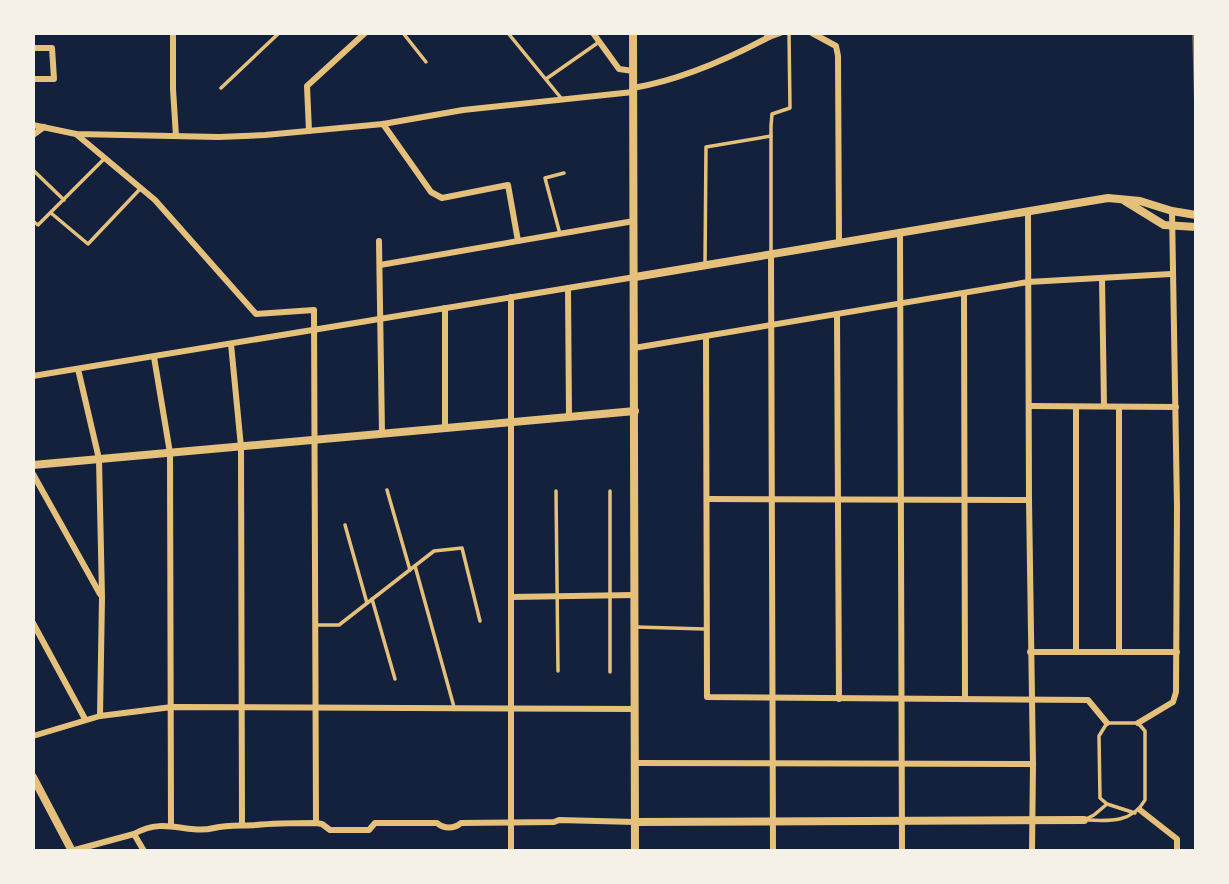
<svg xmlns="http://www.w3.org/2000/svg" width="1229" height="884" font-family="'Playfair Display',serif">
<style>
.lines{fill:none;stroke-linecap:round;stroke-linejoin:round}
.service{stroke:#e5c07b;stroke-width:3.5}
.minor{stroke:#e5c07b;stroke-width:6}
.tertiary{stroke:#e5c07b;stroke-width:8}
.rail{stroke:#918062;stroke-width:3.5}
</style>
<rect width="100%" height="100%" fill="#14213d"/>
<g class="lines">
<g class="service">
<path d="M403,33L426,62"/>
<path d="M508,33L561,98"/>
<path d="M546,79L599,42"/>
<path d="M221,88L279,33"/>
<path d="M33,170L64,200"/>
<path d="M51,213L88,244L141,188"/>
<path d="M33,221L38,225L104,159"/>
<path d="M560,234L545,178L564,173"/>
<path d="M771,252V126L772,114L790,108L789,33"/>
<path d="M705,265L706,147L771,136"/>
<path d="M387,490L410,570"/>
<path d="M556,491L558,671"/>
<path d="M345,525L367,603"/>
<path d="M415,566L454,707"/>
<path d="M372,599L395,679"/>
<path d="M315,625H339L434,551L462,548L480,621"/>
<path d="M636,627L705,629"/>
<path d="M610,672V491"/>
<path d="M1086,819L1094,815L1107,804"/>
<path d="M1086,820C1109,821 1132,823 1145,800V731L1138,723H1107L1099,736L1100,798L1107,804L1135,813"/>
</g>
<g class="minor">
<path d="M173,33V89L176,136"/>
<path d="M593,33L619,69L633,71"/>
<path d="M812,33L836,46L838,56L839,243"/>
<path d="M769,37L780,33"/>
<path d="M33,48H52L54,79H33"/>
<path d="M633,88C681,80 726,60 769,37L766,33"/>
<path d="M383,124L431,192L442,198L508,185L518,241"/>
<path d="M33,125L76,134L219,137L265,135L383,124L463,110L633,92"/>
<path d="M309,131L307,86L365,33"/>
<path d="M76,134L155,200L256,314L314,310L316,823"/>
<path d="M33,135L44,127"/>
<path d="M1028,211L1029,500L1033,764L1032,851"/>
<path d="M900,233L902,851"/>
<path d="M379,241L382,434"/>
<path d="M771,254L773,851"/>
<path d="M380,265L634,221"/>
<path d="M1102,278L1104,406"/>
<path d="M568,288L569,417"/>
<path d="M964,293L965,698"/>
<path d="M511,297V851"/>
<path d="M445,308V428"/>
<path d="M837,314L839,699"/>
<path d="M706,337L707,697L1088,700L1107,723"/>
<path d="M231,344L241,447L242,824"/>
<path d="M634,348L1028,282L1171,274"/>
<path d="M154,357L170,453L171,824"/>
<path d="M78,369L99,459L102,597L100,716"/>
<path d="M33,376L635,277"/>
<path d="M1029,406L1176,407"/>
<path d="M1076,407V652"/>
<path d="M33,474L100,594"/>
<path d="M707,499L1029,500"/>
<path d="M511,597L634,595"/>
<path d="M33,623L85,719"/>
<path d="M1030,652H1177"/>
<path d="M1119,652V408"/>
<path d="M1138,723L1173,702L1176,692L1177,507L1172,211"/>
<path d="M33,736L100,716L172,707L635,709"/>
<path d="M635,763L1033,764"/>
<path d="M1140,810L1177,839V851"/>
<path d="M134,834L144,851"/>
<path d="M71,851L134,834C165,816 186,835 214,828C228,825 241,826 256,825C276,823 296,823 316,823L322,824L330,830H369L375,823H437C444,829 454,829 461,823L554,822L559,820L635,822"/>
</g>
<g class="tertiary">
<path d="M633,33L635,851"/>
<path d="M1125,201L1164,225L1196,227"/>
<path d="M635,277L1108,198L1140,201L1172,211L1196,215"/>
<path d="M33,465L635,411"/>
<path d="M33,777L72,851"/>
<path d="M635,822L1084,820"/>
</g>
<path class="rail" d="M1194,33L1196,111"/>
</g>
<rect width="1229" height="884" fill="none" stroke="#f6f1e7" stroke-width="70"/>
</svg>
